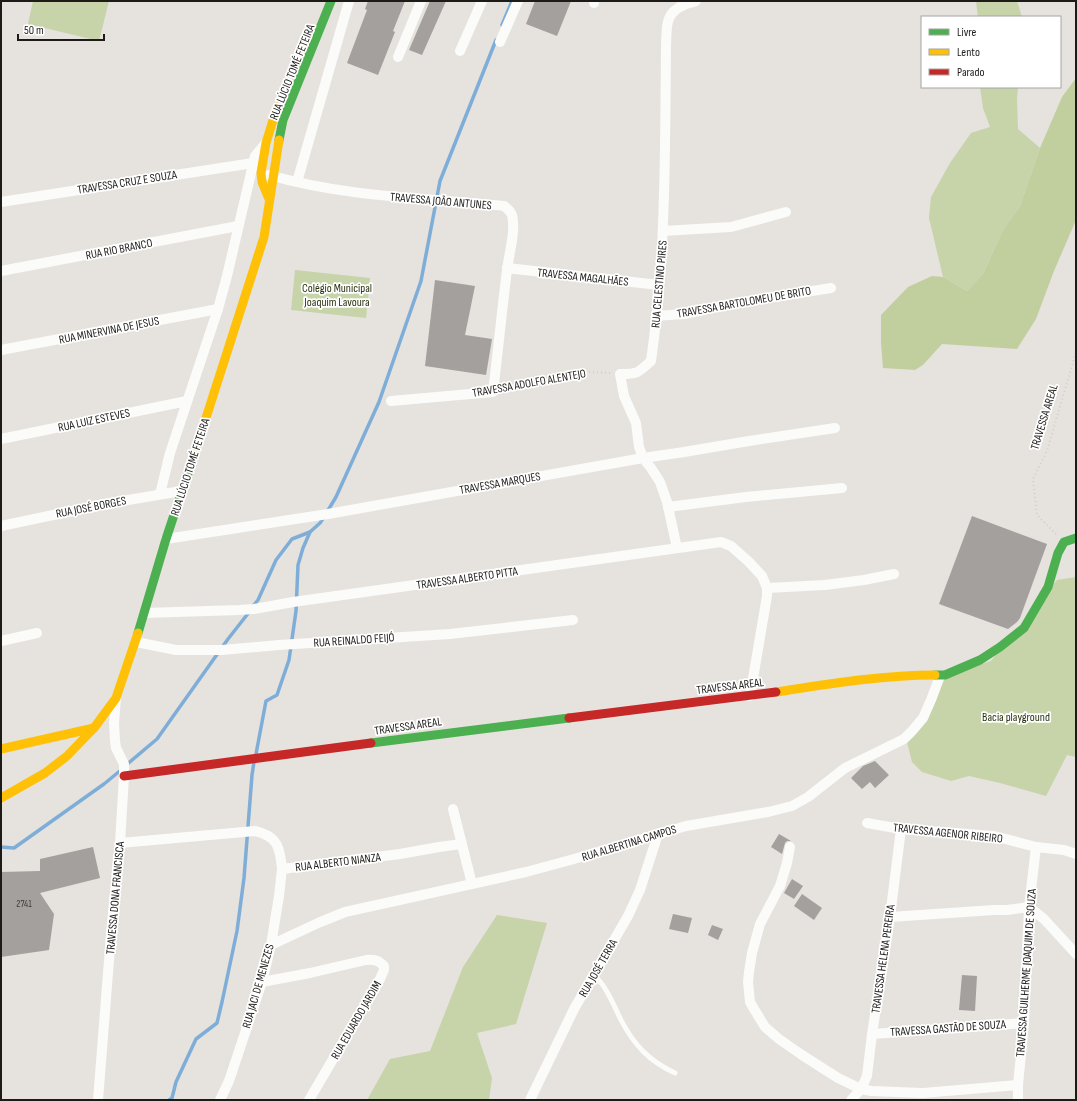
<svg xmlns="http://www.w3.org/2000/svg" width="1077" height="1101" font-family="'Sofia Sans Condensed',sans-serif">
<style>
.green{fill:#c7d3a9}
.forest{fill:#c1cf9e}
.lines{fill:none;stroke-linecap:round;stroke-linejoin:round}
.stream{stroke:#7eaed8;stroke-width:3.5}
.building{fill:#a3a09d}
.path{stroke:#d0cecd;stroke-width:2;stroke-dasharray:1 3;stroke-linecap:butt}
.lane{stroke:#fbfbfa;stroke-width:5}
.street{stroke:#fbfbfa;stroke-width:10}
.fast{stroke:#4caf50;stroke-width:9}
.slow{stroke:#ffc107;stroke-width:9}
.jam{stroke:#c62828;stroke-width:9}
.labels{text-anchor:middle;stroke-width:3.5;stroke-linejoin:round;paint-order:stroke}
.number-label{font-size:10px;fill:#3e3c39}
.street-label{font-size:12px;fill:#1d1b18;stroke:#fff}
.park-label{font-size:12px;fill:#28330f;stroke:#fff}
</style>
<rect width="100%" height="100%" fill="#e6e2de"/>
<g class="green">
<path d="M33,1H109L99,41L28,24Z"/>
<path d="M976,1H1017L1022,17H978Z"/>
<path d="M980,87H1018L1017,100L1018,129L1040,148L1020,206L1003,230L983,274L967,291L943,277L929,218L931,197L950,163L971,133L990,127L983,108Z"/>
<path d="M295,270L370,278L366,318L291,310Z"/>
<path d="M1076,577V757L1067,755L1046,796L1000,783L969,776L951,781L922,772L912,762L907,742L945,675L991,661L1057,580Z"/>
<path d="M497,915L547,923L516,1024L477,1033L492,1078L489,1100H367L390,1059L430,1051L463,967Z"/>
</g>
<path class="forest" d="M1076,78V220L1054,271L1036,319L1017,349L942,344L923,365L915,370L883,368L881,343V315L908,287L932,276L943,277L967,291L983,274L1003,230L1020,206L1040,148L1062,97Z"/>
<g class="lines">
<g class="stream">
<path d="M502,25L512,1"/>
<path d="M327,512L336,497L379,402L421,281L440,181L496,40"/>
<path d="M253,606L258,600L276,560L292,539L310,532L320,523L324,517"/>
<path d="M256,754L266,701L277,695L289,660L296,611L298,565L303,548L310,532"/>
<path d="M125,766L157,739L228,639L250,611"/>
<path d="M1,847L14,848L104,784L121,770"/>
<path d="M169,1100L172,1098L176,1082L196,1039L217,1023L222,1002L237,931L244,878L252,775L254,762"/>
</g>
</g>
<g class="building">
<path d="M368,1H405L393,31L395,32L378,75L347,63L367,10L365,9Z"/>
<path d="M430,1H446L422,55L409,50Z"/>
<path d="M535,1H571L557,36L526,24Z"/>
<path d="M435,280L475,286L465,335L492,339L486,375L425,366Z"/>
<path d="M972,516L1047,544L1020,618L1017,622L1008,629L939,604Z"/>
<path d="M875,761L889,775L875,788L870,782L862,789L851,778L863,766Z"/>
<path d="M779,834L791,841H787L785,843L782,854L771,847Z"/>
<path d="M93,847L100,878L40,893L54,914L49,950L1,957V872L40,871V859Z"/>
<path d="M792,879L803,886L794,899L784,893Z"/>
<path d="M802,894L822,908L814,920L794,906Z"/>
<path d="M673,914L692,918L688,933L669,929Z"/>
<path d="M712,925L723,929L718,940L708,935Z"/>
<path d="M962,975L977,976L975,1011L959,1010Z"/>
</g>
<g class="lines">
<g class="path">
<path d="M503,390L562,377L590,372L611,373"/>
<path d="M1056,534L1037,515L1033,479L1047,451L1076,352"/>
</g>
<path class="lane" d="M594,975C607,987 613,1004 621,1020C634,1045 649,1061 675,1073"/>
<g class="street">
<path d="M594,3V1"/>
<path d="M500,42L518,1"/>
<path d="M460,51L482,1"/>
<path d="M398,57L421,1"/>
<path d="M269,175C345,197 425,198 504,206C507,208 510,210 512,215C516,231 509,253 507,270C502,310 498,351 493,392L391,401"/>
<path d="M297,182L349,1"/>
<path d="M1,202L253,163"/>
<path d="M663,231L731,227L786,212"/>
<path d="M507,268L659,285"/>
<path d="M1,271L238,226"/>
<path d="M656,316L684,314L731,304L831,288"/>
<path d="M1,350L218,309"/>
<path d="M1,439L187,401"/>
<path d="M160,494L170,453L218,309L227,276L255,156L265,144"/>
<path d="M668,507L746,497L842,488"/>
<path d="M1,526L105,504L181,491"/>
<path d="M166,539L328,514L643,458L684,452L749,441L835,428"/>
<path d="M677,548L667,502L660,482L651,468L643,458L639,447L636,423L624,396L620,374C638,374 638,373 651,361C666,257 665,151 666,46C667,28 664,13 684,5C688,3 692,3 696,1"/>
<path d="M767,588L825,585L864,580L894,574"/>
<path d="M145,613L239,610L254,609L293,602L721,542L731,546L749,562L762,576L767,588V596L750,696"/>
<path d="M1,641L37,633"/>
<path d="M136,642L176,650H222L279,645L450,634L573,620"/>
<path d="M453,809L472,884"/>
<path d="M867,823L901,829L994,836L1036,847L1064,850L1076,854"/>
<path d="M120,843L255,831C278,836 280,848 282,869L400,854L439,847L461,844"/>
<path d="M790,847L787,863L780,886L760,924L752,953L749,972L748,982L750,1002L754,1009L765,1027L779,1039L802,1055L838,1078L861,1089L871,1091L923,1093L1018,1085"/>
<path d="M890,917L994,910H1007L1029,907L1044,919L1076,954"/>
<path d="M271,945L318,923L345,912L526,872L574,859L686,826L768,812L792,806L808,797L845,768L904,739L912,731L923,718L931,700L940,676"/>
<path d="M262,982L310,973L366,960C374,959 378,960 384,966V970L380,979L309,1100"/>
<path d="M872,1034L1024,1023"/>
<path d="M98,1100L112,922L120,843L124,776V764L116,748L115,740L114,723L116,698"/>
<path d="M220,1100L229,1081L262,982L271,945L279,896L282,869"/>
<path d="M530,1100L574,1009L628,916L640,890L658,834"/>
<path d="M851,1100L861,1089L867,1076L872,1034L890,917L901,829"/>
<path d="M1018,1100V1085L1024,1023L1029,907L1036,847"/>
</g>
<g class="fast">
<path d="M279,140L283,120L331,1"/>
<path d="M138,633L166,539L196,449"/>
<path d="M935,675H945L980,660L1000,647L1024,628L1048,587L1058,553L1064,542L1076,538"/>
<path d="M371,743L569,718"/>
</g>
<g class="slow">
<path d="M269,199L262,182L261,173L266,143L277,107"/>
<path d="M196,449L264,237L279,140"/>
<path d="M776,692C828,684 881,675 935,675"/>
<path d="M1,749L94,728"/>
<path d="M1,798L45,773L67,756L94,728L116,698L138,633"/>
</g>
<g class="jam">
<path d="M569,718L776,692"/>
<path d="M124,776L371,743"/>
</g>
</g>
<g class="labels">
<g class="number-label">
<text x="24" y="907">2741</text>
</g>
<g class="street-label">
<text transform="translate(292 72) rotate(-68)" y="4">RUA LÚCIO TOMÉ FETEIRA</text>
<text transform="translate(127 182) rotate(-9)" y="4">TRAVESSA CRUZ E SOUZA</text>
<text transform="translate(441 201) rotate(5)" y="4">TRAVESSA JOÃO ANTUNES</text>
<text transform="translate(119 249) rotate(-11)" y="4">RUA RIO BRANCO</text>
<text transform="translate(583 277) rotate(6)" y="4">TRAVESSA MAGALHÃES</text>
<text transform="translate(659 284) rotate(-85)" y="4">RUA CELESTINO PIRES</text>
<text transform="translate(744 302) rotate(-10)" y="4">TRAVESSA BARTOLOMEU DE BRITO</text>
<text transform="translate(109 330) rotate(-11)" y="4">RUA MINERVINA DE JESUS</text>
<text transform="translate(529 383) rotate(-10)" y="4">TRAVESSA ADOLFO ALENTEJO</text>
<text transform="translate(1044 417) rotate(-73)" y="4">TRAVESSA AREAL</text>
<text transform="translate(94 420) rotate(-12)" y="4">RUA LUIZ ESTEVES</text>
<text transform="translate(190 467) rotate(-72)" y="4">RUA LÚCIO TOMÉ FETEIRA</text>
<text transform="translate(500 483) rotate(-10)" y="4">TRAVESSA MARQUES</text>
<text transform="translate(91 507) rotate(-11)" y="4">RUA JOSÉ BORGES</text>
<text transform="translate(467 578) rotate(-8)" y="4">TRAVESSA ALBERTO PITTA</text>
<text transform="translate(354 640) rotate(-4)" y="4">RUA REINALDO FEIJÓ</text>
<text transform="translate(730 686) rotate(-7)" y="4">TRAVESSA AREAL</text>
<text transform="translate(408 726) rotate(-8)" y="4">TRAVESSA AREAL</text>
<text transform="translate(948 833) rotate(6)" y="4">TRAVESSA AGENOR RIBEIRO</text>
<text transform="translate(629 843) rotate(-17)" y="4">RUA ALBERTINA CAMPOS</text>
<text transform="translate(338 862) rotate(-7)" y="4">RUA ALBERTO NIANZA</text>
<text transform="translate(115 898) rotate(-85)" y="4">TRAVESSA DONA FRANCISCA</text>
<text transform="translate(883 959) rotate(-82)" y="4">TRAVESSA HELENA PEREIRA</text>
<text transform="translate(598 968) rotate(-60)" y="4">RUA JOSÉ TERRA</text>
<text transform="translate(1026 973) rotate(-86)" y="4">TRAVESSA GUILHERME JOAQUIM DE SOUZA</text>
<text transform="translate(258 986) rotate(-74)" y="4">RUA JACI DE MENEZES</text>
<text transform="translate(356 1020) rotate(-60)" y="4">RUA EDUARDO JARDIM</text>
<text transform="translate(948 1028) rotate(-4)" y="4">TRAVESSA GASTÃO DE SOUZA</text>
</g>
<g class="park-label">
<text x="337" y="292">Colégio Municipal<tspan x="337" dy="14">Joaquim Lavoura</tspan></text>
<text x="1016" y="721">Bacia playground</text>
</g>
</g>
<rect width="1077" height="1101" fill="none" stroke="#1d1b18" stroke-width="4"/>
<rect x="921" y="16" width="140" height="72" fill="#ffffff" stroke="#a5a4a3"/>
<rect x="929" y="29" width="20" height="6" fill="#4caf50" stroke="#a5a4a3"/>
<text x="957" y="36" font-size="12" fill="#1d1b18">Livre</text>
<rect x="929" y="49" width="20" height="6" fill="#ffc107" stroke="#a5a4a3"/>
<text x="957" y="56" font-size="12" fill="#1d1b18">Lento</text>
<rect x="929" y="69" width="20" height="6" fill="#c62828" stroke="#a5a4a3"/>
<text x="957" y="76" font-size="12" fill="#1d1b18">Parado</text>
<path d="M18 34v6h86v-6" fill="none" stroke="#1d1b18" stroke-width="2"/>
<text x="24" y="34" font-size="12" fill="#1d1b18" stroke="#ffffff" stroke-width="3" paint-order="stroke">50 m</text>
</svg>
